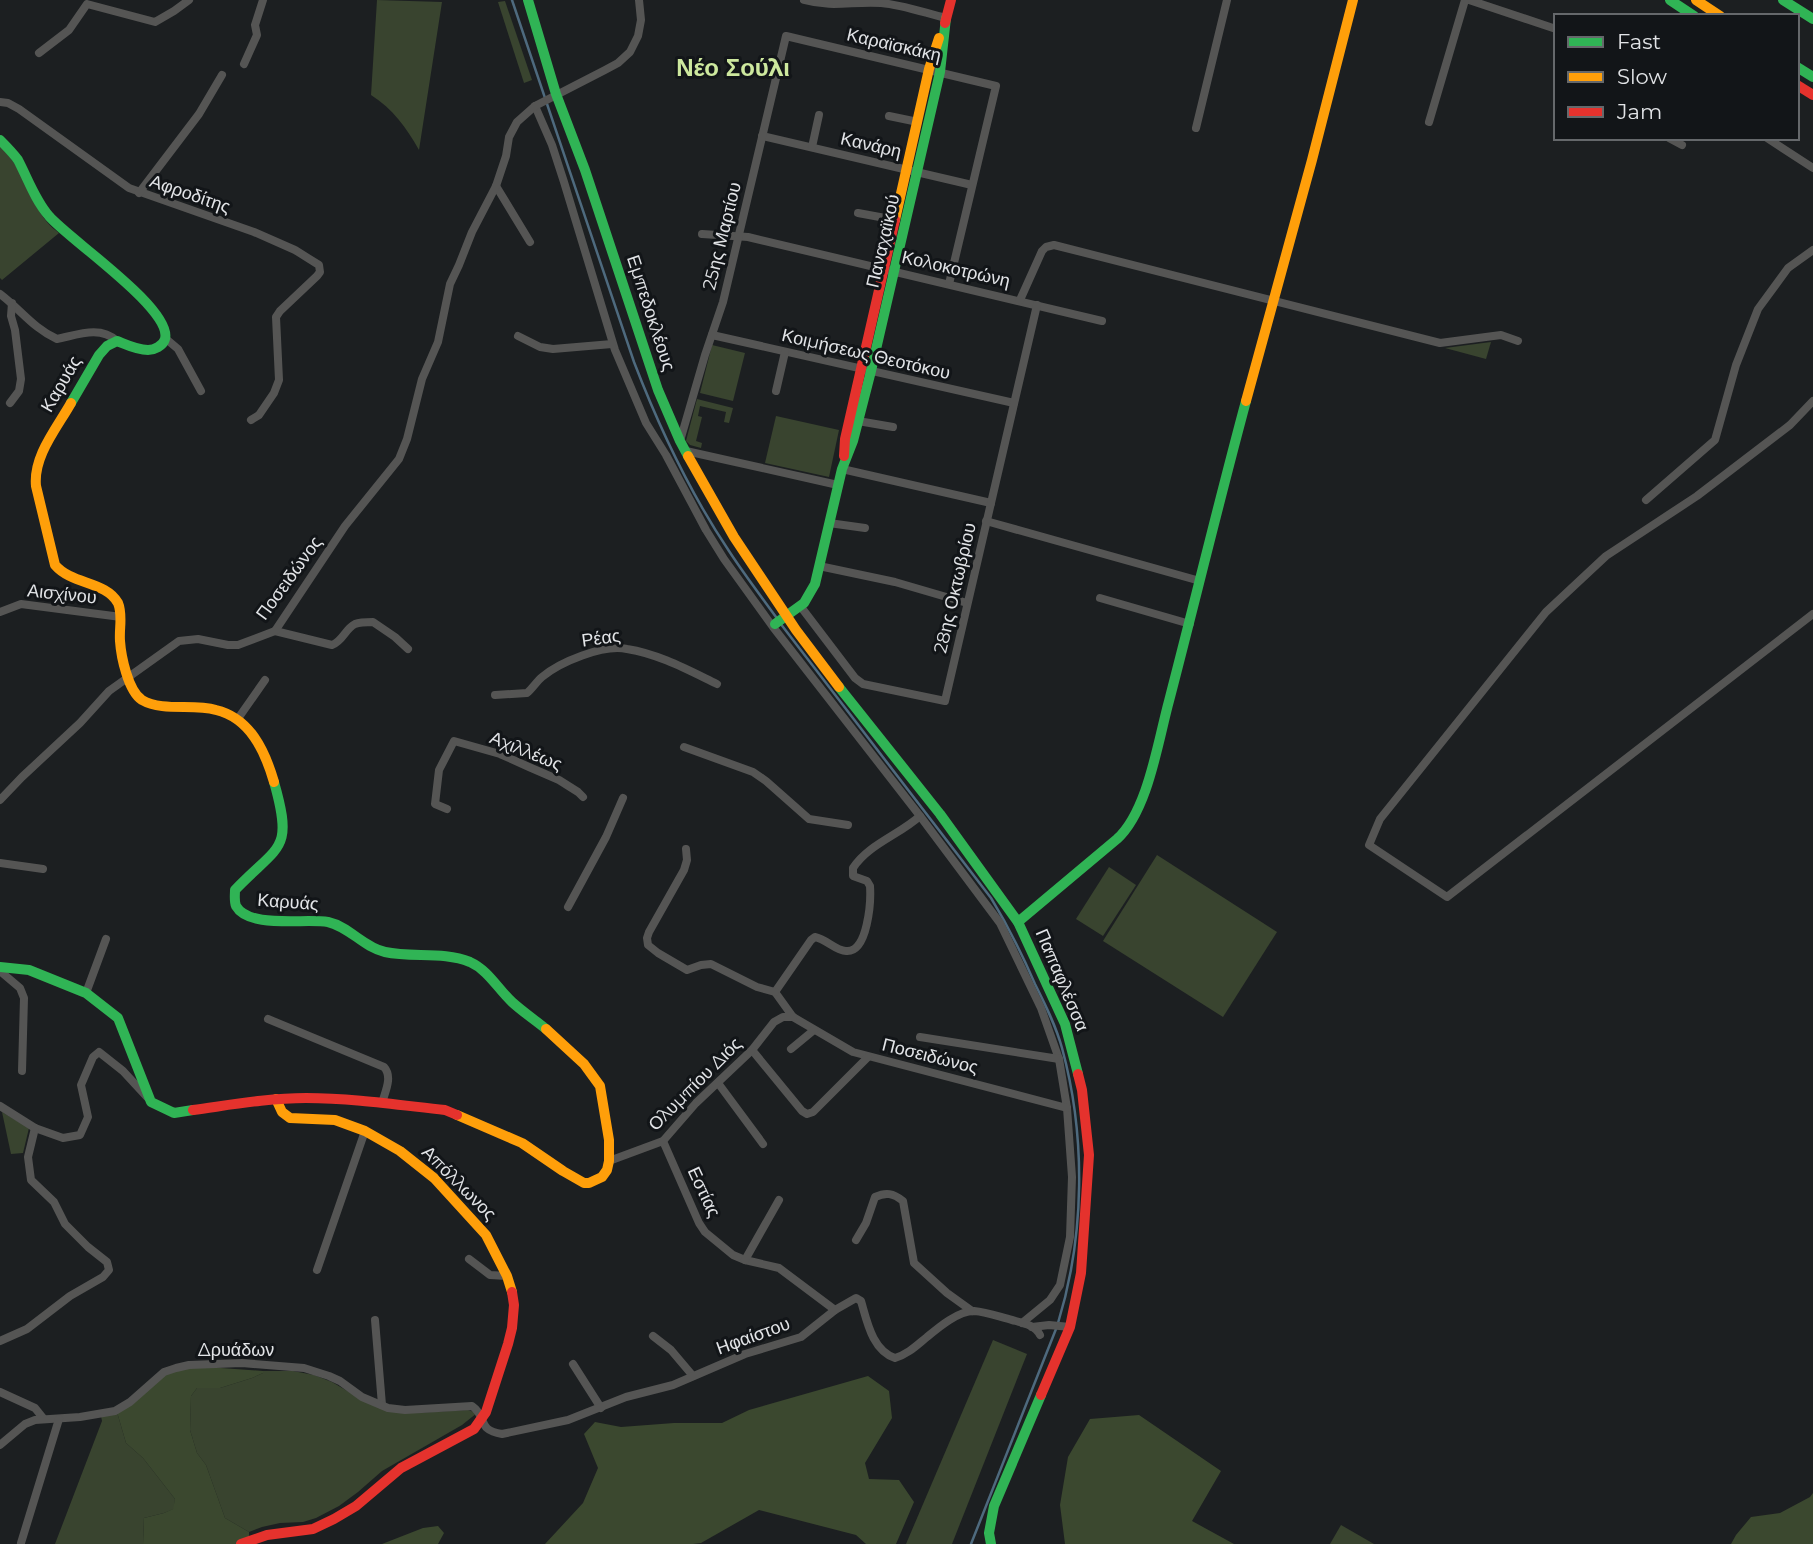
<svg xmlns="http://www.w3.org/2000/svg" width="1813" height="1544" font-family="Montserrat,sans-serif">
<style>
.green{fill:#39442f}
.forest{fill:#3b482f}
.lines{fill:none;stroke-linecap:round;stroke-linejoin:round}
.stream{stroke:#4e6a7e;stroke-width:2.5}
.street{stroke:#555554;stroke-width:8}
.fast{stroke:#30b455;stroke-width:10}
.slow{stroke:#ff9f0a;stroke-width:10}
.jam{stroke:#e5322d;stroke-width:10}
.labels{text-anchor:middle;stroke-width:6;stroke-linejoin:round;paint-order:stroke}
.street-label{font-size:18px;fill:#e2e4e7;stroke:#121518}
.district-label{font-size:24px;font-weight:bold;fill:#cde89e;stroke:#121518}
</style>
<rect width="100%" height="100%" fill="#1c1f21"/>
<g class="green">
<path d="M377,0L442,2L419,150C406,127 393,109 371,95Z"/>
<path d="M505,1L532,80L524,83L498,2Z"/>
<path d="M0,146C22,166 28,199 47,222C50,226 55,230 59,233L2,280L0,278Z"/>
<path d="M1491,342L1486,359L1445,348Z"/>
<path d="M712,345L745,353L733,401L700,393Z"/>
<path d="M697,399L733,408L729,423L724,422L726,412L700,406L698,416L702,417L696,441L702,443L701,448L690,445L686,441Z"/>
<path d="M776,416L839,430L829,477L765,463Z"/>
<path d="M1157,855L1277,932L1223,1017L1103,941Z"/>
<path d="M1109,867L1136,885L1103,936L1076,919Z"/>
<path d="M2,1112L29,1128L23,1153L11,1154Z"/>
<path d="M993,1340L1027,1354L952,1544H906Z"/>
<path d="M263,1371H293L314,1375L332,1382L366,1402L414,1413L468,1410L477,1413L462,1425L382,1471L358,1492L339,1506L316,1518L303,1522L280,1523L262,1527L249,1532L225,1518L206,1465L197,1453L190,1430L191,1396L197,1388H220L252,1378L263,1373Z"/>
<path d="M117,1412L126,1443L143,1458L175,1499L174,1509L164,1513L144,1518L143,1544H55L102,1421L101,1416Z"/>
<path d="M1341,1525L1374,1544H1330Z"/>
</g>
<g class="forest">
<path d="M193,1366L263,1371V1373L252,1378L220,1388H197L191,1396L190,1430L197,1453L206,1465L225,1518L249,1532V1544H143L144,1518L164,1513L173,1509L175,1499L143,1458L126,1443L117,1412L165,1374Z"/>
<path d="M868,1376L889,1391L892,1418L865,1463L869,1479L899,1480L914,1502L896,1544H866L856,1535L759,1510L701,1543L693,1544H545L583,1503L598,1468L584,1434L595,1422L621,1427L674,1423H722L749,1410Z"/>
<path d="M1139,1415L1221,1471L1192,1521L1234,1544H1065L1060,1505L1068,1457L1090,1419Z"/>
<path d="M1813,1493V1544H1731L1736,1535L1751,1517L1780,1513L1810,1497Z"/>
<path d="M438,1526L444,1533L438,1544H382L423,1528Z"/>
</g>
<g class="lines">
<g class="stream">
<path d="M512,0L634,362C659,427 690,493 729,551C744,574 760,595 776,617"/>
<path d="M780,623L991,898C1008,926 1022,954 1035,984C1045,1004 1056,1026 1062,1048C1086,1136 1085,1235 1058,1323"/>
<path d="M971,1544L1056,1329"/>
</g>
<g class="street">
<path d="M804,0C833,8 853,1 881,3C903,5 925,13 946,18"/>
<path d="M1469,0L1556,29"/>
<path d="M39,53L69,30L87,4L155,22L174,11L189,0"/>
<path d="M244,64L257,35L255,25L263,0"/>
<path d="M0,102L8,103L19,109L129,188L254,232L295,250L319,265L320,272L317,276L280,311L276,317L279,380L274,393L259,415L251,420"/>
<path d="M535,106L552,145L564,182L615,350L646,423L666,455L706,530L724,559L773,627L920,816L1000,923L1041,1008L1059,1059L1067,1108L1072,1177L1070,1237L1060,1285L1050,1300L1022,1323"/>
<path d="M889,116L918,122"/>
<path d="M1429,122L1465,0"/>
<path d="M1196,128L1227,0"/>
<path d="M762,136L972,185"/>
<path d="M1669,138L1682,145"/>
<path d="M1767,138L1813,168"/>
<path d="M812,147L819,115"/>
<path d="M496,186L530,242"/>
<path d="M139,193L199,114L222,75"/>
<path d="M858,213L896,220"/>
<path d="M702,234L748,237L1102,321"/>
<path d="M0,294C20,309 34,329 57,339C77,335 100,325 117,341"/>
<path d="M1020,300L1042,251L1046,247L1054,245L1440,343L1501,335L1518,341"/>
<path d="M712,335L1014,403"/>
<path d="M518,336L540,347L553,349L612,344"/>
<path d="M165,338L178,349L201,391"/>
<path d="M776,391L785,352"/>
<path d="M1813,401L1790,425L1697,496L1606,556L1546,612L1380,819L1369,845L1447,897L1813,614"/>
<path d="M10,403L19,391L21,379L15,330L11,316L12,303"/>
<path d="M858,421L893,427"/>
<path d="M680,441L705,355L723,302L786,36L996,86L949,284"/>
<path d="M686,451L838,485"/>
<path d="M842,469L991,503"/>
<path d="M1646,500L1715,440L1736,365L1758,309L1788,268L1813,250"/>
<path d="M986,521L1200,581"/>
<path d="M829,523L865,528"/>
<path d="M819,566L895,582L967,603"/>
<path d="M1100,598L1190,624"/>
<path d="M801,607L855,678L863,684L945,701L1037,305"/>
<path d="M0,612L21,604L121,617"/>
<path d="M275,631L332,645C343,641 345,629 355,624C360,622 368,622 373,622L395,637L408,649"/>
<path d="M495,695L527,693C533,688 536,682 542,677C560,662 603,644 627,649C659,654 688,670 717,684"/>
<path d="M237,720L265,680"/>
<path d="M684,747L753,772L766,781L809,819L848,825"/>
<path d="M0,800L22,777L80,723L109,691L179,641L198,639L228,645H238L275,631L345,526L399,459L407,439L422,379L438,342L450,284L459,265L472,232L496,186L506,156L509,137L517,122L535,106L605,70L618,63L630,52L638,36L641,20L639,0"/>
<path d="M447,809L435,804L439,770L454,741L500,754L529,767L559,780L578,792L583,797"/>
<path d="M920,816C899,835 869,844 853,868V876L867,881L870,886C871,901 868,953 846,951C836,951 826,939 815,937L811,940L775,992L793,1017L853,1052L1067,1108"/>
<path d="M686,849L687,860L684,870L649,932L647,938L648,945L658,953L687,970L701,965L711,964L757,987L775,992"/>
<path d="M0,863L43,869"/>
<path d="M568,907L606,837L623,798"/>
<path d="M0,971L20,988L24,998L22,1071"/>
<path d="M86,993L106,939"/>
<path d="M268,1019L384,1067C393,1077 385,1092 382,1103"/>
<path d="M920,1037L1059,1059"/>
<path d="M791,1049L814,1030"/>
<path d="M752,1050L802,1111L807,1114L813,1112L868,1057"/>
<path d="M718,1083L763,1144"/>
<path d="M0,1106L35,1128L63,1138L80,1135L88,1117L81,1085L93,1057L99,1052L123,1071L147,1097"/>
<path d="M663,1141L699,1223L705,1232L733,1255L745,1260L779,1268L835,1310"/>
<path d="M609,1161L663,1141L696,1103L752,1050L774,1022L783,1017H793"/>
<path d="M856,1240L866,1223L875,1197C886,1192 893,1193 903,1201L914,1263L947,1293L972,1311"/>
<path d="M469,1259L490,1275L507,1276"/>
<path d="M745,1260L779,1200"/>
<path d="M317,1270L365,1131"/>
<path d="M375,1320L382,1405"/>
<path d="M1032,1327L1049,1325L1070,1327"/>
<path d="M653,1336L671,1350L693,1376"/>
<path d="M0,1341L27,1329L70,1296L103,1277L109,1270L107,1262L88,1247L65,1224L54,1202L31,1180L28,1157L35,1128"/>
<path d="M573,1364L601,1408"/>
<path d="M0,1392L35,1408L43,1418"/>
<path d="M0,1445L25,1424L35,1420L80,1417L115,1411L130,1402L164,1372L176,1368L189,1365L242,1363L304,1368L329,1376L340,1381L362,1397L388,1408L405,1410L472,1406C488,1417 476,1430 502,1434L568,1420L626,1397L673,1385L745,1354L801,1337L835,1310L856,1298L861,1301C867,1321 872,1350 895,1358C908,1354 916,1346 927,1337C939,1327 958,1311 974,1311C987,1312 1000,1317 1012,1320C1023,1323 1035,1325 1040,1335"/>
<path d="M21,1543L59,1419"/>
</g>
<g class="fast">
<path d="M528,0L556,94L585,170L658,390L680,441L688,456"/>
<path d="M1670,0L1694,16"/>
<path d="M1783,0L1813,19"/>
<path d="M1797,67L1813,77"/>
<path d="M0,140C6,146 13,153 18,160C28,179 35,200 49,216C67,238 173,309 165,339C163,346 154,350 148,350C137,350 127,345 117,341L107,346L99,355L71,403"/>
<path d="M775,624L804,603L815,584L842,469L853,441L871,371L940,72L946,18"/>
<path d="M839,687L940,814L1018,922L1065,1024L1078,1074"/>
<path d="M274,782C294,852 279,844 235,890C235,895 234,901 236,906C249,929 305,918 328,922C350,927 363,947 385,952C413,958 443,951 470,962C488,970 498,989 512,1002C523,1012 535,1020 546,1029"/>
<path d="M1018,922L1117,839C1148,811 1158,741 1169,701C1195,601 1219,501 1246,401"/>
<path d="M0,967L29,970L86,993L118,1018L151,1102L174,1113L193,1110"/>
<path d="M991,1544L989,1533L994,1506L1041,1395"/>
</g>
<g class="slow">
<path d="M1696,0L1720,16"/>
<path d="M895,220L929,69L939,38"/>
<path d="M1246,401L1312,160L1353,0"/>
<path d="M71,403C57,428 33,456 36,486L55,565C72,585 106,581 118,603C123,615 119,628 120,641C121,656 128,691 142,700C154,707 170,707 184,707C195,707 206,707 216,710C250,718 265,751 274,782"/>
<path d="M688,456L734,537L796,630L839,687"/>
<path d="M276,1099L282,1112L290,1118L335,1120L365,1131L400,1151L434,1178L486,1235L507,1276L512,1292"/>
<path d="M457,1115L522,1143L563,1171L584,1183H589L602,1177L607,1170L609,1161V1140L600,1086L584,1064L546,1029"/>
</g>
<g class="jam">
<path d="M945,23L951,0"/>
<path d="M1797,85L1813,95"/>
<path d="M844,456L845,439L895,220"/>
<path d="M193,1110C230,1105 268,1098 306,1098C352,1098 399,1105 445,1110L457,1115"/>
<path d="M1041,1395L1070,1327L1081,1273L1089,1155L1082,1090L1078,1074"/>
<path d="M241,1544L267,1535L313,1529L334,1519L356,1506L401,1468L474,1429L486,1412L508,1344L512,1328L514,1305L512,1292"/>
</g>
</g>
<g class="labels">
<g class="street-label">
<text transform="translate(894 45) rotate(13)" y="6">Καραϊσκάκη</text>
<text transform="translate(871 145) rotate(13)" y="6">Κανάρη</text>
<text transform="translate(190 194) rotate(19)" y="6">Αφροδίτης</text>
<text transform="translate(722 236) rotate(-76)" y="6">25ης Μαρτίου</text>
<text transform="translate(883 241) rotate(-77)" y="6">Παναχαϊκού</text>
<text transform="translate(956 269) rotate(13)" y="6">Κολοκοτρώνη</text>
<text transform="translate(651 313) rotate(72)" y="6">Εμπεδοκλέους</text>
<text transform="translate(866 354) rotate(13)" y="6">Κοιμήσεως Θεοτόκου</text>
<text transform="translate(61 384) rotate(-60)" y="6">Καρυάς</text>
<text transform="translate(289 578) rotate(-54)" y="6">Ποσειδώνος</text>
<text transform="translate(955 588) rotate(-77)" y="6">28ης Οκτωβρίου</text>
<text transform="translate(62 594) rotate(6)" y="6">Αισχίνου</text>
<text transform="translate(601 638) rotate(-8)" y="6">Ρέας</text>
<text transform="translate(526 751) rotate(22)" y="6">Αχιλλέως</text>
<text transform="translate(288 902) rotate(4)" y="6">Καρυάς</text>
<text transform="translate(1062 980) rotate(67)" y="6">Παπαφλέσσα</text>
<text transform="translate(930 1056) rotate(14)" y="6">Ποσειδώνος</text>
<text transform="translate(695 1084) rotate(-45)" y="6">Ολυμπίου Διός</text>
<text transform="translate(459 1183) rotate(45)" y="6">Απόλλωνος</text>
<text transform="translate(704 1192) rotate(65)" y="6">Εστίας</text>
<text transform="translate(753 1336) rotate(-20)" y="6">Ηφαίστου</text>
<text x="236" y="1356">Δρυάδων</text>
</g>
<g class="district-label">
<text x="733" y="76">Νέο Σούλι</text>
</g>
</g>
<rect x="1554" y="14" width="245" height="126" fill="#121518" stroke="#65686b" stroke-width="2"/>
<rect x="1568" y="37" width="35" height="10" fill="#30b455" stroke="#65686b" stroke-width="2"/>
<text x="1617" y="49" font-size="21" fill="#e2e4e7">Fast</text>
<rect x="1568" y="72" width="35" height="10" fill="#ff9f0a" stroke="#65686b" stroke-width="2"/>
<text x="1617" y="84" font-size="21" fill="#e2e4e7">Slow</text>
<rect x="1568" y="107" width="35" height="10" fill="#e5322d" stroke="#65686b" stroke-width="2"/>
<text x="1617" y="119" font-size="21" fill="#e2e4e7">Jam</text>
</svg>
